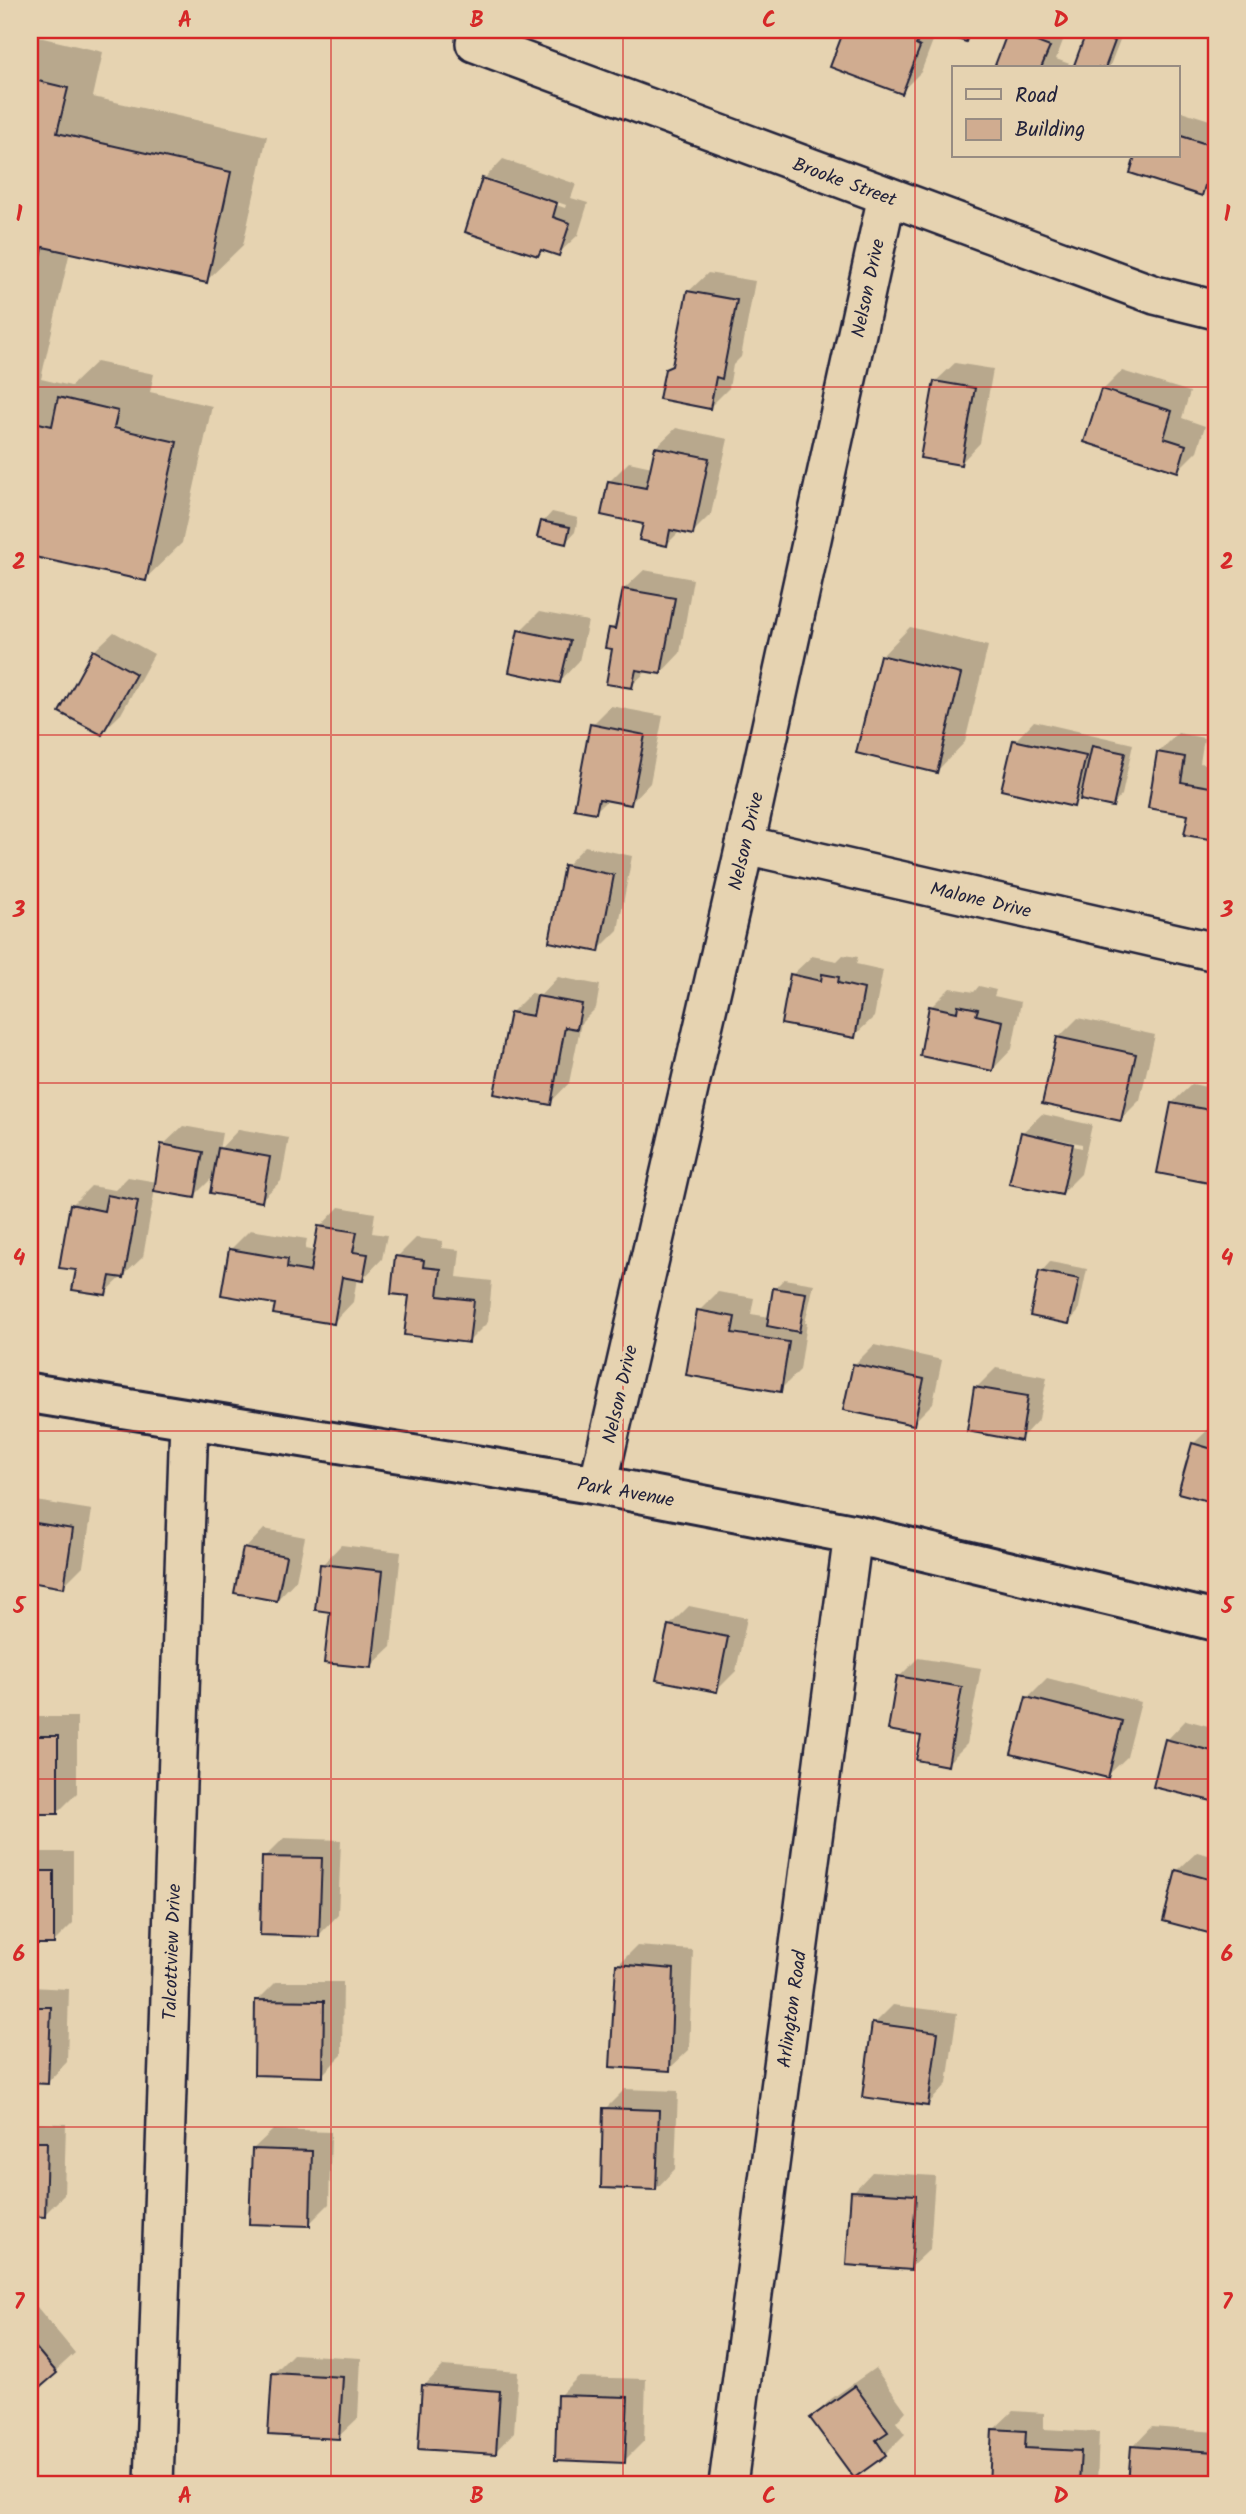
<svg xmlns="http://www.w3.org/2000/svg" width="1246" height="2514" font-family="Kalam,sans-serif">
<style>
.shadow{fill:#0003;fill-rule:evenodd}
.building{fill:#d0ac90;stroke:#22223b;stroke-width:2}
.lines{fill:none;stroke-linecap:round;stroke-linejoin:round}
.street-casing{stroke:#22223b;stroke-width:42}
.secondary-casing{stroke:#22223b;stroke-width:44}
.street{stroke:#e6d3b1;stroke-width:37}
.secondary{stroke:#e6d3b1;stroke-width:38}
.grid{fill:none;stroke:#d62828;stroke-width:2;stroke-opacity:0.55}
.labels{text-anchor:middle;stroke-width:7;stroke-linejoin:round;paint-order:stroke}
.street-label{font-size:19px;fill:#22223b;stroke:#e6d3b1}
.neatline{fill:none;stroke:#d62828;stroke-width:2.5}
.grid-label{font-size:23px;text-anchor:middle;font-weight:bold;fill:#d62828}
</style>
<rect width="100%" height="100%" fill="#e6d3b1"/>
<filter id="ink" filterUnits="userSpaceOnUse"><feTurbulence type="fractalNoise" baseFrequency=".0143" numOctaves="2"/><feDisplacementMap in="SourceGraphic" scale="14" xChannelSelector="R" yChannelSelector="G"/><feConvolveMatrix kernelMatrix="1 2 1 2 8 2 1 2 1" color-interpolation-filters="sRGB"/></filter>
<g filter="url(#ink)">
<g class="shadow">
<path d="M742,30H761L755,35Z"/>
<path d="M846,30H975L965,40L937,30L921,72L901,92L832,66Z"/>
<path d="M1012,30H1067L1056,59L1075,66L1090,30L1123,32L1109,68H996Z"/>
<path d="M30,35L103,52L93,97L267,136L243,245L206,281L70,251L41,379L71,386L96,362L154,374L150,392L212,406L182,543L145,579L30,554Z"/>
<path d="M1178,110L1216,122V180L1202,194L1132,172L1137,156H1178Z"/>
<path d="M503,159L576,184L571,198L588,203L578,235L558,254L543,249L538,254L484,179ZM493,180L566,205L565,208L493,183Z"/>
<path d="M708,273L755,281L741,357L733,365L729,388L710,407L666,370L675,361L688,292Z"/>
<path d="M955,363L993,369L980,443L961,463L935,382Z"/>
<path d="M1122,371L1190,392L1182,418L1205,426L1197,451L1178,470L1103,390Z"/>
<path d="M676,428L728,439L711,514L692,533L680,531L667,544L610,481L629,462L652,467L656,447Z"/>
<path d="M552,512L578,518L575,532L566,542L543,522Z"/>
<path d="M644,570L693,579L680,653L661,673L648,670L631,686L614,647L611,629L619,621L624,589Z"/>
<path d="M539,612L588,621L579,661L560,681L520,631Z"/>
<path d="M910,627L988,646L965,742L937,771L882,656Z"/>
<path d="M114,632L154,654L121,714L101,733L94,651Z"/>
<path d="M611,706L663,716L650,783L631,803L608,799L596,811L592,725Z"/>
<path d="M1034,721L1133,744L1122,795L1113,805L1080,798L1073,805L1015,741Z"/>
<path d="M1178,733L1204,738L1200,763L1216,766V839L1186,834L1190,814L1158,753Z"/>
<path d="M585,846L632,856L618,930L598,950L566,866Z"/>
<path d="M843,955L858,957L856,964L883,970L874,1017L854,1036L792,975L812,956L837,961Z"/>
<path d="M558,977L600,985L596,1008L581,1023L569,1083L550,1103L511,1013L531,993L541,995Z"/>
<path d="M979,986L996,990L994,996L1021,1002L1012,1049L993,1069L931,1007L950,988L974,992Z"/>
<path d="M1078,1018L1155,1035L1140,1100L1121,1119L1058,1038Z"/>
<path d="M1192,1084L1216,1089V1173L1209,1181L1172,1103Z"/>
<path d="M1042,1114L1092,1125L1081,1174L1061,1194L1022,1133ZM1034,1134L1082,1144V1148L1034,1137Z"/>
<path d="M183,1126L222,1133L219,1150L239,1129L289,1138L281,1181L261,1200L215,1175L194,1196L155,1189L143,1257L105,1293L78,1269L72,1205L91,1186L115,1190L128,1177L157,1182L163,1145Z"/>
<path d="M339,1207L375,1213L372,1233L387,1235L382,1259L363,1279L357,1278L353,1302L334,1322L277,1302L230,1250L250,1230L307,1239L305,1249L315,1251L320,1227Z"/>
<path d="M416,1238L443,1241L442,1248L460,1250L457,1277L492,1281L488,1322L469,1341L411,1294L397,1257Z"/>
<path d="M1050,1262L1087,1269L1078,1312L1069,1322L1041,1272Z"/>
<path d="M784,1279L814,1284L805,1323H807L800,1370L780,1390L699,1311L718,1292L754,1298L751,1314L770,1317L775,1288Z"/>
<path d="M874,1345L942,1360L933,1403L913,1423L854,1365Z"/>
<path d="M996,1368L1047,1377L1039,1419L1020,1439L976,1388Z"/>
<path d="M1213,1425L1216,1426V1501L1180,1491L1193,1444Z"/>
<path d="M30,1500L92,1510L83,1566L63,1586L30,1580Z"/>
<path d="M264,1529L305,1537L296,1580L277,1600L245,1549Z"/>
<path d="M341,1545L401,1552L391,1647L371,1666L332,1610L322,1565Z"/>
<path d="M689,1606L747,1618L736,1671L717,1690L669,1626Z"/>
<path d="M918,1658L981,1668L967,1744L947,1764L923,1734L899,1677Z"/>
<path d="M1047,1678L1141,1702L1127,1757L1107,1776L1027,1698Z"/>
<path d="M30,1717H77V1793L58,1812H30Z"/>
<path d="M1186,1720L1216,1728V1800L1155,1786L1167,1740Z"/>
<path d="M284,1838L341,1840L338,1915L319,1935L264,1858Z"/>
<path d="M30,1852H73V1923L53,1943H30Z"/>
<path d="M1197,1852L1216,1857V1933L1165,1920L1177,1871Z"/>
<path d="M637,1946L693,1950L689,2050L669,2069L618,1965Z"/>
<path d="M276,1982H343L342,2055L322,2075L257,2001Z"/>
<path d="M30,1987L69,1989L67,2062L48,2082L30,2081Z"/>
<path d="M893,2005L957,2013L947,2084L928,2104L874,2024Z"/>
<path d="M625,2089L678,2091L675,2169L656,2189L605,2109Z"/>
<path d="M30,2123L66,2124L64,2195L44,2215L30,2214Z"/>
<path d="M273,2130L331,2132L329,2204L309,2224L253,2149Z"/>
<path d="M872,2172L935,2176L930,2249L910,2268L853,2192Z"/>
<path d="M37,2307L75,2353L30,2394V2314Z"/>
<path d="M293,2354L361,2358L358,2418L338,2437L273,2374Z"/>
<path d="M443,2366L518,2372L514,2432L495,2452L424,2386Z"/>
<path d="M875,2368L906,2411L896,2422L905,2434L885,2454L854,2476L812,2418L831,2399Z"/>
<path d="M578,2377L646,2379L644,2441L624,2461L559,2396Z"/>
<path d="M1013,2411L1044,2413V2429L1099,2432L1097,2484H991L993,2430Z"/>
<path d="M1152,2427L1216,2432V2484H1130L1133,2447Z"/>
</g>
<g class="building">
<path d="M844,30H891L888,36L896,34L897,30H923L916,45L920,47L902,94L830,67Z"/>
<path d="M931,30H970L966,42Z"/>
<path d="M1087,30L1115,41L1105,68H1073Z"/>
<path d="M1008,31L1050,47L1041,68H994Z"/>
<path d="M30,79L68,88L57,133L231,172L207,283L43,247L30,308Z"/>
<path d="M1178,135L1216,147L1202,196L1130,173L1135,156H1178Z"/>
<path d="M482,178L557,203L553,217L570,223L559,256L541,250L538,256L465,232Z"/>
<path d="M687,291L737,300L722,379L716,377L710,409L659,399L665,369L672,366Z"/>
<path d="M934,381L975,388L961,465L920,458Z"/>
<path d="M1101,389L1172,411L1164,438L1186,445L1178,472L1084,442Z"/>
<path d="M58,397L118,411L114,428L177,442L146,581L30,556V421L52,426Z"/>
<path d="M655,447L709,458L693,535L670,530L667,546L639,540L643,524L601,515L608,481L646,488Z"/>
<path d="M541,521L570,527L566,544L537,537Z"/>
<path d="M623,589L675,598L661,674L636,670L632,688L606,684L612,649L605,648L609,628L615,629Z"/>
<path d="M518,630L570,641L560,683L509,672Z"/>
<path d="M93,650L136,674L102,735L59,712Z"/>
<path d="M880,655L961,674L937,773L856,753Z"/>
<path d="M590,724L645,735L631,805L599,799L596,813L574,809Z"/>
<path d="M1013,740L1086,756L1074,807L1001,790Z"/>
<path d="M1092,746L1125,753L1113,807L1080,800Z"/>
<path d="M1157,752L1185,757L1181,782L1216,788V840L1184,835L1188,815L1148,808Z"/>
<path d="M564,865L614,875L599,952L549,942Z"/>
<path d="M790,974L821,981L822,974L839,977L838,983L864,989L855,1038L781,1024Z"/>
<path d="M537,996L582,1004L577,1029L565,1027L551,1105L494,1094L510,1012L533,1016Z"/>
<path d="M958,1005L978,1009L976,1015L1003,1021L993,1071L920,1056L929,1006L957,1012Z"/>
<path d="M1057,1037L1136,1054L1121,1121L1042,1104Z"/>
<path d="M1171,1103L1216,1111V1167L1212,1166L1209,1183L1157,1173Z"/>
<path d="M1021,1132L1073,1144L1062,1195L1009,1184Z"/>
<path d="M161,1144L203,1152L195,1198L154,1191Z"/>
<path d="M218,1148L270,1157L262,1202L210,1193Z"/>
<path d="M107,1195L138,1201L124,1278L110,1276L106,1295L72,1290L76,1270L59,1268L70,1204L104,1211Z"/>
<path d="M318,1226L357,1232L353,1252L368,1254L363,1281L342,1277L334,1324L273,1314L275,1304L221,1295L229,1249L288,1259L287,1268L310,1272Z"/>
<path d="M395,1256L424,1260L423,1267L441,1269L438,1296L474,1300L469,1343L404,1335L409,1296L391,1294Z"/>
<path d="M1039,1271L1079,1279L1069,1324L1030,1316Z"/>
<path d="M773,1288L806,1293L799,1332L767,1326Z"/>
<path d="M697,1310L735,1317L732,1333L789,1342L781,1392L686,1375Z"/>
<path d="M853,1364L924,1379L914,1425L843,1410Z"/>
<path d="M974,1387L1028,1396L1021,1441L967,1431Z"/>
<path d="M1192,1443L1216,1450V1503L1178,1493Z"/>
<path d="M30,1522L73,1529L64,1588L30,1582Z"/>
<path d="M243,1548L286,1556L277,1601L234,1593Z"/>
<path d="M320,1564L383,1571L372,1668L324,1663L330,1612L315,1610Z"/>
<path d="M668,1625L728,1637L717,1692L656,1680Z"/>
<path d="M897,1676L962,1687L948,1766L916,1760L921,1736L888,1730Z"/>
<path d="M1026,1697L1122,1721L1108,1778L1011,1754Z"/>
<rect x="30" y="1736" width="28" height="78"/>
<path d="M1165,1739L1216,1752V1802L1153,1787Z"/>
<path d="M262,1857L322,1858L319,1937L260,1935Z"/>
<path d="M1176,1870L1216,1881V1935L1163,1921Z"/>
<rect x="30" y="1871" width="24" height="73"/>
<path d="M616,1964L674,1969L670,2071L610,2067Z"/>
<path d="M255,2000L324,2001L323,2077L254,2075Z"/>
<path d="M30,2007H51L48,2084L30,2083Z"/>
<path d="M872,2023L938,2032L928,2106L862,2097Z"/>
<path d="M603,2108L659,2110L656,2190L601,2188Z"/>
<path d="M30,2142H47L45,2217L30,2216Z"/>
<path d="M252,2149L312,2151L310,2226L249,2224Z"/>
<path d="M851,2191L916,2195L911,2270L846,2265Z"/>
<path d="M30,2341L57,2373L30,2396Z"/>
<path d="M272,2373L343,2377L339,2439L268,2435Z"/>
<path d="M422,2385L500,2391L496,2454L418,2449Z"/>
<path d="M855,2386L888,2432L876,2440L886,2455L854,2478L810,2418Z"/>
<path d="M557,2395L628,2397L625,2463L555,2460Z"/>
<path d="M992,2429L1026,2431L1025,2448L1081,2451L1079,2484H989Z"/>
<path d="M1131,2446L1215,2452L1212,2484H1128Z"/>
</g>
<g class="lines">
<defs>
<g id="street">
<path d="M475,43L1155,295L1216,310"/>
<path d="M745,845L1216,952"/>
<path d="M598,1485L745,845L887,196"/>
<path d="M154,2484L189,1419"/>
<path d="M728,2484L853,1534"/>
</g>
<path id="secondary" d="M30,1393L598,1485L853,1534L1216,1621"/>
</defs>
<use href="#street" class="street-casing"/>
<use href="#secondary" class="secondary-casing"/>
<use href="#street" class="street"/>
<use href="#secondary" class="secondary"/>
</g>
</g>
<path class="grid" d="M331,30V2484M623,30V2484M915,30V2484M30,387H1216M30,735H1216M30,1083H1216M30,1431H1216M30,1779H1216M30,2127H1216"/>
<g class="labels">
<g class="street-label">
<text transform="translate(845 181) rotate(20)" y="7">Brooke Street</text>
<text transform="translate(867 288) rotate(-78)" y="7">Nelson Drive</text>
<text transform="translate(745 841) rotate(-77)" y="7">Nelson Drive</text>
<text transform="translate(981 899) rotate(13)" y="7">Malone Drive</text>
<text transform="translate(619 1394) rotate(-77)" y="7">Nelson Drive</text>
<text transform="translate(626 1491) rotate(10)" y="7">Park Avenue</text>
<text transform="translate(171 1952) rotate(-88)" y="7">Talcottview Drive</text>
<text transform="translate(791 2009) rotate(-82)" y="7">Arlington Road</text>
</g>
</g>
<rect width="1246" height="2514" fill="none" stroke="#e6d3b1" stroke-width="77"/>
<rect x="952" y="66" width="228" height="91" fill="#e6d3b1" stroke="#988c82" stroke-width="2"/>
<rect x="966" y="89" width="35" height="10" fill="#e6d3b1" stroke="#988c82" stroke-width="2"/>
<text x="1015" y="102" font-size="21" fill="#22223b">Road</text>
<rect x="966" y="119" width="35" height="21" fill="#d0ac90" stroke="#988c82" stroke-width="2"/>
<text x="1015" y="136" font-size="21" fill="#22223b">Building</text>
<rect x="38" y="38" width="1170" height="2438" class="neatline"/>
<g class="grid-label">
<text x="185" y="27">A</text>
<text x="477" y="27">B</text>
<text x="769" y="27">C</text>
<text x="1061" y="27">D</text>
<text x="19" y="221">1</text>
<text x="1227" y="221">1</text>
<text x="19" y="569">2</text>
<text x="1227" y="569">2</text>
<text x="19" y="917">3</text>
<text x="1227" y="917">3</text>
<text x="19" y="1265">4</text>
<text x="1227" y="1265">4</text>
<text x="19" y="1613">5</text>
<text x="1227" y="1613">5</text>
<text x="19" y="1961">6</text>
<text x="1227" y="1961">6</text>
<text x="19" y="2309">7</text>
<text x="1227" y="2309">7</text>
<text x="185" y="2503">A</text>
<text x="477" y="2503">B</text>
<text x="769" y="2503">C</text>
<text x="1061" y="2503">D</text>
</g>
</svg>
